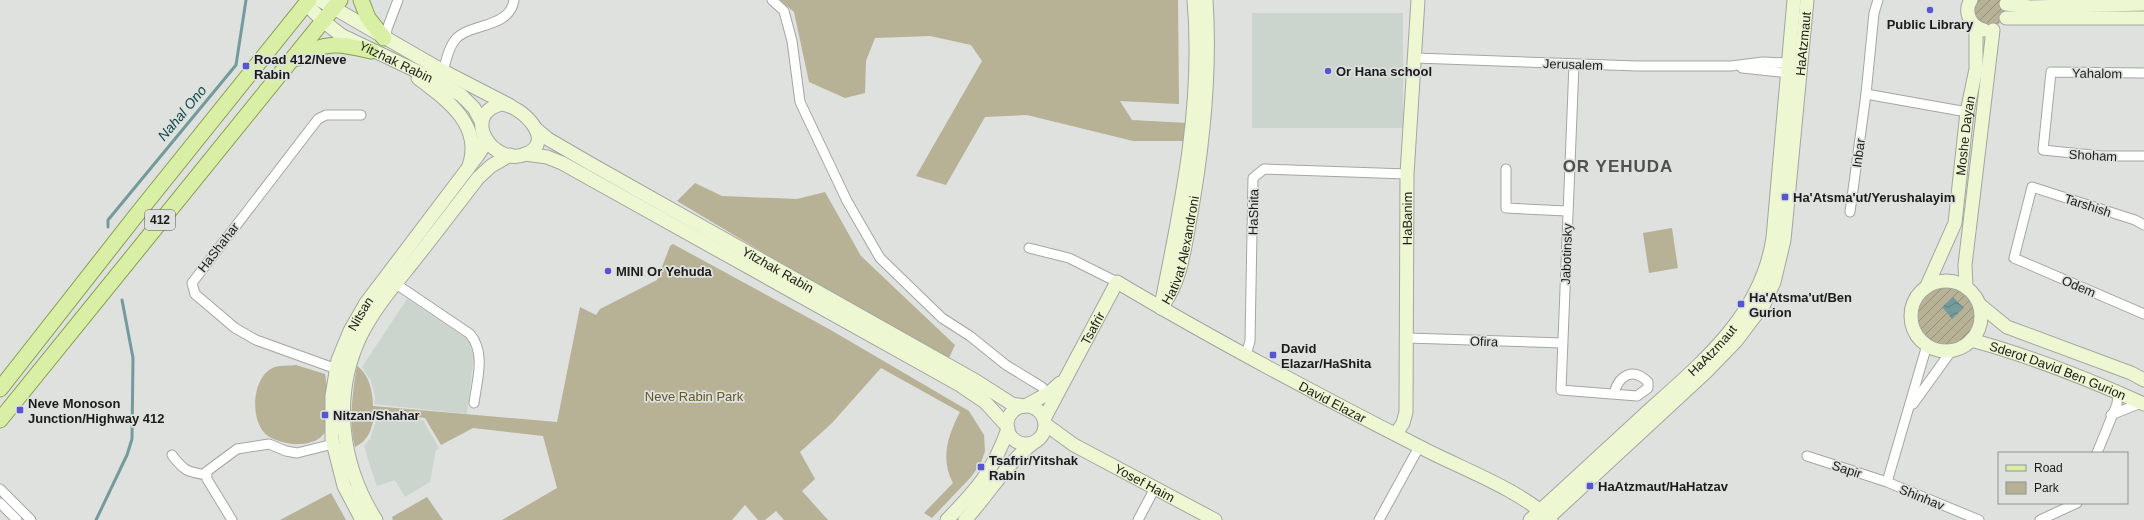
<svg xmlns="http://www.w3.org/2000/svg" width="2144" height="520" font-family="Arial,sans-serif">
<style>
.built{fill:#ccd5cd}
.green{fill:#b7b195}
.garden{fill:url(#garden-furrows)}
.water{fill:url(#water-waves)}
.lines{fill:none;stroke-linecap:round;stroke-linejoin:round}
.stream{stroke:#749a9c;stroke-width:3}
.street-casing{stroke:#a3a6a3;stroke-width:11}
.secondary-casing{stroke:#a3a6a3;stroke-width:15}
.primary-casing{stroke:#879e4e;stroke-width:17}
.street{stroke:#fff;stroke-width:9}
.secondary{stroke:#edf7d2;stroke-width:13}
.primary{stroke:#daefa6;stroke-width:15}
.poi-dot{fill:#5656ce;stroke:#dee1de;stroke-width:1.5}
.labels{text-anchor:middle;stroke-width:3.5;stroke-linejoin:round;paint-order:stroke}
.shield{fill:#dee1de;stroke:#555655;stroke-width:1}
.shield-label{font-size:12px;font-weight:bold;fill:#1a1b1a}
.poi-label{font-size:13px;font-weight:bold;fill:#1a1b1a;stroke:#dee1de;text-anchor:start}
.street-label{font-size:13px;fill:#1a1b1a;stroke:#dee1de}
.park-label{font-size:13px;fill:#625724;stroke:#dee1de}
.water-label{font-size:14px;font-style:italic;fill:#0d484b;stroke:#dee1de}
.district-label{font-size:17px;font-weight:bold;letter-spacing:1px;fill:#4e514e;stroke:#dee1de}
</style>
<defs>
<pattern id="garden-furrows" width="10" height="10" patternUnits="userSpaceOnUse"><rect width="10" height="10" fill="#b7b195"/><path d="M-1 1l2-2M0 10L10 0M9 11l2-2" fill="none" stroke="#948f79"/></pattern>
<pattern id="water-waves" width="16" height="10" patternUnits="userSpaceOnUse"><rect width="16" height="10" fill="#749a9c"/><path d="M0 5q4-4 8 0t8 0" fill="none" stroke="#5e7d7e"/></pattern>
</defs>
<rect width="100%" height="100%" fill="#dee1de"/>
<g class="built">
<rect x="1252" y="13" width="151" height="115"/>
<path d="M407,299L470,341L474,353L467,414L374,404L375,397L371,381L362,367Z"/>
<path d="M378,415L423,420L439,448L436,450L430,482L405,497L395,480L377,486L371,469L364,446L370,439Z"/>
</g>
<g class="green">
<path d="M780,0H1178L1179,104L1120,101L1132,120L1187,123L1185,141H1133L1027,115L985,117L946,185L916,176L982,61L971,45L930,36L875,38L866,61L865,93L845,98L809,82L794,12Z"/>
<path d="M695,183L722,196L797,199L825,192L861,256L955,345L947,362L677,201Z"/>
<path d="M1672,228L1678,268L1649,273L1643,233Z"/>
<path d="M673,244L829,329L969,411L984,435L985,451L981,463L971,477L932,518L924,513L953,483C940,459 948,435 960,412L881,368L832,423L800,452L815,479L802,491L828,520H784L776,511L765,520H758L745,505L732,520H502L557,488L543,436L473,428L441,445L425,418L375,412C372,427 370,440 355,447C348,421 353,391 357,366C369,374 373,392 373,406L557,422L580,307L596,315L600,309L657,280L670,246Z"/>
<path d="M296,365L325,374C329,403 341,442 300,444C290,445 276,441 268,436C249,423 251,375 275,367C281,365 290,366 296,365Z"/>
<path d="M331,493L346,520H280Z"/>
<path d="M427,497L443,520H393L392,517Z"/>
</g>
<g class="garden">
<path d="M1973,0H2002C2011,15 2001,26 1987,29L1969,13Z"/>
<circle cx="1946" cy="315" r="34"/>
</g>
<path class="water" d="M1953,297L1964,308L1952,319L1942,307Z"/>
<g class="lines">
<g class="stream">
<path d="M108,227V220L236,65L246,0"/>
<path d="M96,520L127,455L132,439L133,358L122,300"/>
</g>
<defs>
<g id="street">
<path d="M772,0L784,11L792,41L800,102L847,201L880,258L942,318L970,336L1006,365L1042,387L1051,398"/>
<path d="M386,39L387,29L398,0"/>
<path d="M1416,58L1637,66H1731L1763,62L1788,63"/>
<path d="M1574,64L1561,390L1637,396L1648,388V382C1633,367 1619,375 1614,393"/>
<path d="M1742,68L1780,72H1793"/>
<path d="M443,71C446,62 448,48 455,40C468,23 510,29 514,0"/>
<path d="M2144,73L2051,72L2043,150L2101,156H2144"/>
<path d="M1866,94L1967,112"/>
<path d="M1506,169V208L1567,211"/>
<path d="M1850,212L1866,94L1874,13L1878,0"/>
<path d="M2144,225L2135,220L2032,187L2014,258L2144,314"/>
<path d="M1029,248L1069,258L1117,282"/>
<path d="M396,284L470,334C486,353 477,380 474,403"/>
<path d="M1407,338L1562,343"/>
<path d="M1246,355L1250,341L1253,178L1264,169L1407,174"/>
<path d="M342,371L256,340L235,328L195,294L192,283L318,119L326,115H361"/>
<path d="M1913,404L1952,350"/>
<path d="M2111,415L2141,403"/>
<path d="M2097,453L2117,404L2118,392"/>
<path d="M172,455C184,471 187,472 207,475"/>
<path d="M1807,456L1887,482L1979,520"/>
<path d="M1887,482L1927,345"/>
<path d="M0,489L31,520"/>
<path d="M0,503L17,520"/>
<path d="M232,520L207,479L206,472L237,449L269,444L286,451L297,453L333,444"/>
<path d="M1138,520L1155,488"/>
<path d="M1379,520L1419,447"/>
<path d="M2040,520L2077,503"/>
</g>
<g id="secondary">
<path d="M320,0L443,71L509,105"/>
<path d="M1971,0C1963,12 1971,27 1984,30"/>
<path id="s1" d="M306,4L323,21L341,35L431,78L461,95L474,108L482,123"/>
<path d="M2006,4L2030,7L2144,4"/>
<path d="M2006,18H2144"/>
<path d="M418,78C447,100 483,125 469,166"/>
<path d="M502,104C522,106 557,141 526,154C493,168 459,114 502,104Z"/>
<path id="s2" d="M536,129L548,139L591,164L976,381L1012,404L1023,406"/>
<path d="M525,154L547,157L562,163L960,385L985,402L1007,426"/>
<circle cx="1946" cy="316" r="35"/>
<path id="s3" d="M1927,286L1955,223L1967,112L1976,69V27"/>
<path d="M1966,286L1965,265L1993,30"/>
<path d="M1162,301C1182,202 1203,102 1194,0"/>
<path d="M1980,305L2007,327L2131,373L2144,380"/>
<path id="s4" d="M1161,308C1181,282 1184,251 1190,219C1203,147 1211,74 1206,0"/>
<path id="s5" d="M1971,340C2031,356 2088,379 2144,404"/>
<circle cx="1026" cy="425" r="19"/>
<path d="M1025,406L1049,393L1060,383"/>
<path id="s6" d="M1044,419L1117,282C1216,341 1318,395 1420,447C1460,468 1519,489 1551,520"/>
<path id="s7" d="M1045,424L1074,445L1215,520"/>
<path id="s8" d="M1396,434L1403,423L1406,412L1407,174L1418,0"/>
<path id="s9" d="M362,520L344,486L332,439V396L338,360L350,331L366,303L478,155L482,149L484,136"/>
<path d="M376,520C341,465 332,397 360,337C372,312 391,289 409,267C432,238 455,208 478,178L491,166L510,155"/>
<path d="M947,520C978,488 993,471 1008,429"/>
<path d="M965,520C988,495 1006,464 1033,443"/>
<path id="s10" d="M1530,520C1568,485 1606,450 1644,415C1700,364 1761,317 1773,238L1794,0"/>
<path id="s11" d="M1546,520L1706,372L1736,341L1764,304L1774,282L1784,240L1807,0"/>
</g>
<g id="primary">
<path d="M361,0L368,18L384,38"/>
<path d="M298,58C324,40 342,44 371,51"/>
<path d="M0,389L138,213L309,0"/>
<path d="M0,420L340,0"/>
</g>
</defs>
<use href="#street" class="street-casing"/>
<use href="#secondary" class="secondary-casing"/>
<use href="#primary" class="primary-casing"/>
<use href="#street" class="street"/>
<use href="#secondary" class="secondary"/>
<use href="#primary" class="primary"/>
</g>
<g class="poi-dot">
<circle cx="1930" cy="10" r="4"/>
<rect x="242" y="62" width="8" height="8" rx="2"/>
<circle cx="1328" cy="71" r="4"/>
<rect x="1781" y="193" width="8" height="8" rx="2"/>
<circle cx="608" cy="271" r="4"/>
<rect x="1737" y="300" width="8" height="8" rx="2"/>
<rect x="1269" y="351" width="8" height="8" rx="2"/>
<rect x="16" y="406" width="8" height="8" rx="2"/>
<rect x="321" y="411" width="8" height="8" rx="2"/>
<rect x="977" y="463" width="8" height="8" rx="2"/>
<rect x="1586" y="482" width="8" height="8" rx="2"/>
</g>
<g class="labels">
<rect class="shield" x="145" y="210" width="30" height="20" rx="3"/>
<g class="shield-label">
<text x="160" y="224">412</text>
</g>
<g class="poi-label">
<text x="1930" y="29" text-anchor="middle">Public Library</text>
<text x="254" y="64">Road 412/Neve<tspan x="254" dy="15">Rabin</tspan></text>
<text x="1336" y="76">Or Hana school</text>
<text x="1793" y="202">Ha'Atsma'ut/Yerushalayim</text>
<text x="616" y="276">MINI Or Yehuda</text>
<text x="1749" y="302">Ha'Atsma'ut/Ben<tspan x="1749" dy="15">Gurion</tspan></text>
<text x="1281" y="353">David<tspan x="1281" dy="15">Elazar/HaShita</tspan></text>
<text x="28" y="408">Neve Monoson<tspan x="28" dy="15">Junction/Highway 412</tspan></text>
<text x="333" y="420">Nitzan/Shahar</text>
<text x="989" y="465">Tsafrir/Yitshak<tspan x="989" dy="15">Rabin</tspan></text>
<text x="1598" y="491">HaAtzmaut/HaHatzav</text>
</g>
<g class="street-label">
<text dy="5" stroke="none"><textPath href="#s11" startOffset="572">HaAtzmaut</textPath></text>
<text dy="5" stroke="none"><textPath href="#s1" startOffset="108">Yitzhak Rabin</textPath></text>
<text transform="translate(1573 64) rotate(2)" y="5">Jerusalem</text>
<text transform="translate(2097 73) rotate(1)" y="5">Yahalom</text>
<text dy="5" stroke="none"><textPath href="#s3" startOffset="157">Moshe Dayan</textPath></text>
<text transform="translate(1858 153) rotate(-82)" y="5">Inbar</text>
<text transform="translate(2093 155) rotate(3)" y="5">Shoham</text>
<text transform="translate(2088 205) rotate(18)" y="5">Tarshish</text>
<text transform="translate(1253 212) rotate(-89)" y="5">HaShita</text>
<text dy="5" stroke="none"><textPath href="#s8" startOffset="218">HaBanim</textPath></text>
<text transform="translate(218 247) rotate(-52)" y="5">HaShahar</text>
<text dy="5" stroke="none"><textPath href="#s4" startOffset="62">Hativat Alexandroni</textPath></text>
<text transform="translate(1566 254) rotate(-88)" y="5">Jabotinsky</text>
<text dy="5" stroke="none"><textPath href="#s2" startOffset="280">Yitzhak Rabin</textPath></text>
<text transform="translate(2079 286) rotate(23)" y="5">Odem</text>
<text dy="5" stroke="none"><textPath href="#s9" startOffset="218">Nitsan</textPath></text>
<text dy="5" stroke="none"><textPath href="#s6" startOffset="103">Tsafrir</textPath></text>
<text transform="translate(1484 341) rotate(2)" y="5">Ofira</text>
<text dy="5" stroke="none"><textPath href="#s10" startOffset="249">HaAtzmaut</textPath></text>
<text dy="5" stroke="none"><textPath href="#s5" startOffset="92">Sderot David Ben Gurion</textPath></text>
<text dy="5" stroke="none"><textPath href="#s6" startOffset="402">David Elazar</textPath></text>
<text transform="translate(1847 469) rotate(18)" y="5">Sapir</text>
<text dy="5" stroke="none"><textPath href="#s7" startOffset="116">Yosef Haim</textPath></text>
<text transform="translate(1922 497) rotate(22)" y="5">Shinhav</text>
</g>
<g class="park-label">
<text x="694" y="401">Neve Rabin Park</text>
</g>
<g class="water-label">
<text transform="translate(182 113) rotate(-50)" y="5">Nahal Ono</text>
</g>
<g class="district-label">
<text x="1618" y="172">OR YEHUDA</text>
</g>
</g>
<rect x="1998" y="452" width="130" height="52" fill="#dee1de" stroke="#909290"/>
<rect x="2006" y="465" width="20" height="6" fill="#daefa6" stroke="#909290"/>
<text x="2034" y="472" font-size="12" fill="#1a1b1a">Road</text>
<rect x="2006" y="482" width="20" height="12" fill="#b7b195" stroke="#909290"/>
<text x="2034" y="492" font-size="12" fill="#1a1b1a">Park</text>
</svg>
